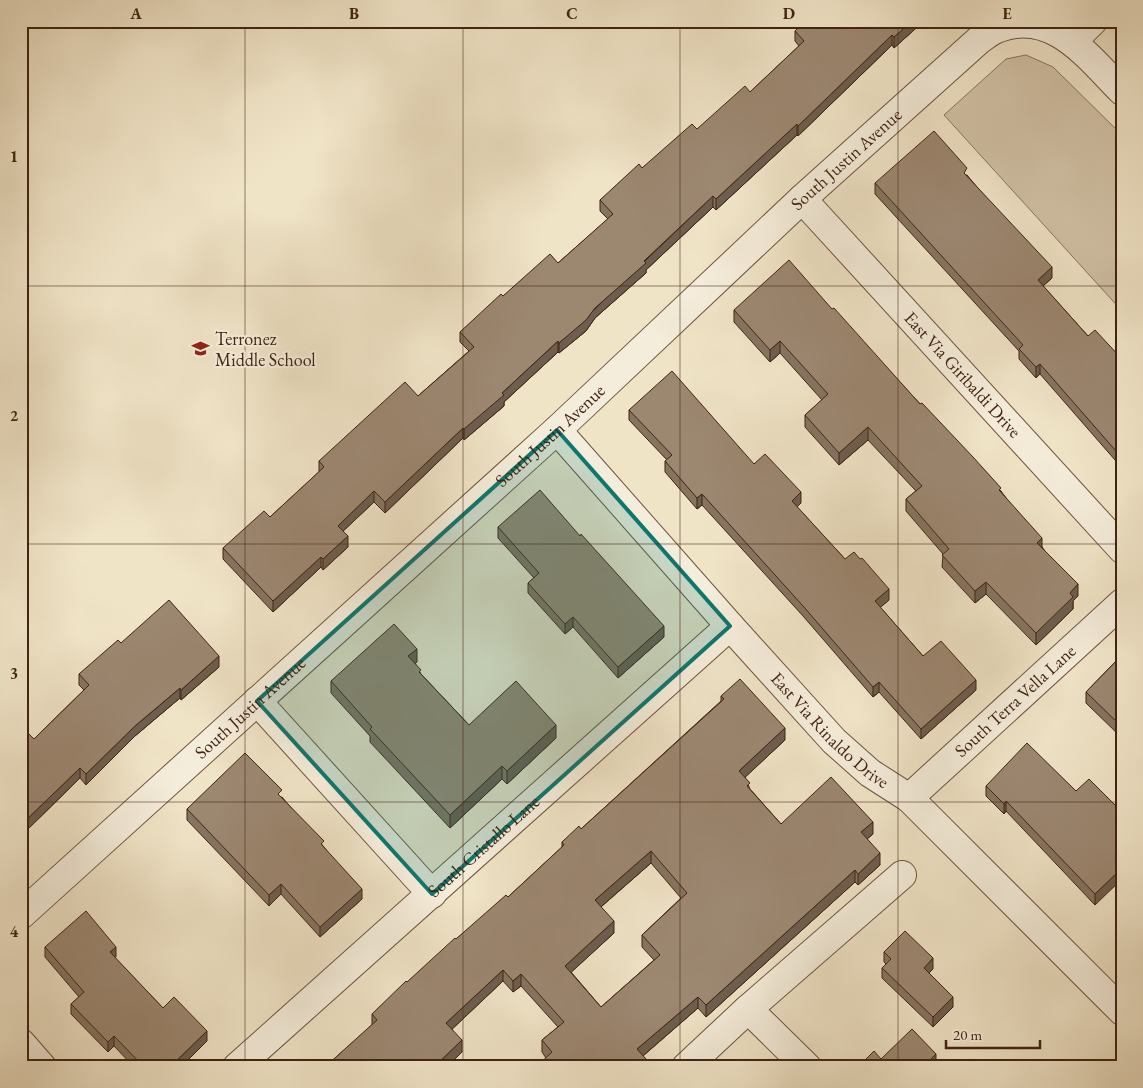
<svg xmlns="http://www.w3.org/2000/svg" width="1143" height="1088" font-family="'EB Garamond',serif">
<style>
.green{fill:#d2c3a8;stroke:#8a735e}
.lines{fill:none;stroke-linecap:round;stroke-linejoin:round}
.minor-casing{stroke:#6d5340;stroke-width:30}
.minor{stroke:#f5eddb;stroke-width:28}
.wall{fill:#867461;stroke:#412313;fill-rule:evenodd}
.shaded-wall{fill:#6d5e4f;stroke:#412313}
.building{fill:#9c8771;stroke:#412313;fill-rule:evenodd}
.marked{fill:#0f766e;fill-opacity:0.2;stroke:#0f766e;stroke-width:4;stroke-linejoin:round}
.grid{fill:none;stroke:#412313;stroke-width:1;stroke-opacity:0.55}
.labels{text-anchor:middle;stroke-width:4.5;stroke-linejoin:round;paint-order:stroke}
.street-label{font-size:18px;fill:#412313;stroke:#f5eddb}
.poi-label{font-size:18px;fill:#412313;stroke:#f5eddb;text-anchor:start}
.neatline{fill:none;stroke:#412313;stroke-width:2}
.grid-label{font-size:16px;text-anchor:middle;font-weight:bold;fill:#412313}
</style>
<rect width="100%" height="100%" fill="#f0e4c7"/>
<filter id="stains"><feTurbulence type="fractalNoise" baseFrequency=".004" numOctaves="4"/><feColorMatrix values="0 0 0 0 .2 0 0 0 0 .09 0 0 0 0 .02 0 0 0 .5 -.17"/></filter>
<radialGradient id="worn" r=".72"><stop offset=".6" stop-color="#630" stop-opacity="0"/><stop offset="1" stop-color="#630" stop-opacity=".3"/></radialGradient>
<path class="green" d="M1026,55L1053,67L1122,135V311L944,115L1006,59Z"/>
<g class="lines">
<defs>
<g id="minor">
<path d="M1073,41L1093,21"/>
<path id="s1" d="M802,199L1122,549"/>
<path id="s2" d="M557,430L730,626L834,741L870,773L909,798L1122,1011"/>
<path d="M257,701L432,894"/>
<path id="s3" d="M909,798L1122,603"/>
<path id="s4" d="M21,915L557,430L802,199L979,40C985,36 992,30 999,28C1053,8 1088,57 1122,91"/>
<path d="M748,1009L807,1067"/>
<path d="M21,1043L42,1067"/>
<path id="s5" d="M237,1067L730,626"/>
<path d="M686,1067L748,1009L902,875"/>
</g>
</defs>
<use href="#minor" class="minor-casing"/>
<use href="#minor" class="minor"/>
</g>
<g class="wall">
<path d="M924,21L894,48L892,45L798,136L797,135L716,210L713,207L646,270V273L595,318L586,331L559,353L558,352L504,402V406L464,440L463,438L385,513L374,502L343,531L348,547L323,570L321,567L273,612L223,559V548L270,517L319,472V461L418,396L469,351L460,342V332L503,296L558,263L608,219L600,211V200L642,168L750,92L799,46L795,41V31Z"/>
<path d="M967,175L1052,278L1043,286L1088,336L1122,359V468L1040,374L1036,378L1019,359V351L875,194V183Z"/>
<path d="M832,309L1001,491L1078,596L1073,601V609L1036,645L986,594L975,603L942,567L943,554L906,511V499L916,491L868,440L839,465L805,427V415L822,400L780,353L770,362L734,322V310Z"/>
<path d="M629,410L754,464L801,503L797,507L845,559L889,600L880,607L923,656L976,690L921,739L879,692L873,697L803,616L702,505L697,509L665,472V461L667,460L629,420Z"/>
<path d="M498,527L664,637L618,678L573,627L565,634L528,593V583L534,578L498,538Z"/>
<path d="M1122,655V738L1086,703V692Z"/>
<path d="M417,662L415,663L421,674L469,725L556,738L507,784L502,779L450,828L370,742V736L331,693V681Z"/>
<path d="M219,667L181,700L180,698L135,736L86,785L80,778L27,830V836L21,841L34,739L84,690L79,685V674Z"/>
<path d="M721,696L785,740L745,777L750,789L781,824L873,834L867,839L880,865L858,885L855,882L706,1017L698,1008L643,1056L646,1067L546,1058L542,1052V1040L558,1027L521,986L513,992L503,981L452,1029L462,1052L447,1067H325L372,1025V1014L456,939L508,897L562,847V842L581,829L721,701ZM651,863L681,898L642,935V947L654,960L601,1007L571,972L614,933L601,907Z"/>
<path d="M986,786L1076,791L1122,812L1095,905L1006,811L1004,814L986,796Z"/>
<path d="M282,797L324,847L362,899L320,937L281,894L269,906L187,820V809Z"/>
<path d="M45,947L116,957L115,958L163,1008L207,1041L181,1067H134L114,1046L108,1052L71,1014V1004L79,997L45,957Z"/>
<path d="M884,952L933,969L929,973L953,1007L933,1027L882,978V968L886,964L884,962Z"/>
</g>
<g class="shaded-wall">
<path d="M912,21H924L894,48V37Z"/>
<path d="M892,35V45L798,136V126Z"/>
<path d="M797,124V135L716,210V199Z"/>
<path d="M713,196V207L646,270V273L595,318L586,331L559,353V343Z"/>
<path d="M1052,267V278L1038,290V280Z"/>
<path d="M558,341V352L504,402V406L464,440V429L502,393Z"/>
<path d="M780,341V353L770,362V350Z"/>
<path d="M1040,364V374L1036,378V367Z"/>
<path d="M868,427V440L839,465V453Z"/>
<path d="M463,428V438L385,513V502Z"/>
<path d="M374,491V502L338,536V526Z"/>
<path d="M801,492V503L792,512V501Z"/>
<path d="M702,494V505L697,509V498Z"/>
<path d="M348,536V547L323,570V559Z"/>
<path d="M1042,538V550L1037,543Z"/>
<path d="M321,557V567L273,612V601Z"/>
<path d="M986,582V594L975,603V591Z"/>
<path d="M1078,584V596L1073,601V609L1036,645V633L1070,593Z"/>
<path d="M889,589V600L875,612V601Z"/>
<path d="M573,617V627L565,634V624Z"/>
<path d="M664,626V637L618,678V667Z"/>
<path d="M417,649V662L408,669V656Z"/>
<path d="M219,656V667L181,700V690Z"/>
<path d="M976,680V690L921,739V729Z"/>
<path d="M879,682V692L873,697V687Z"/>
<path d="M180,688V698L135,736L86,785V774L135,726Z"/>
<path d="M556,725V738L507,784V771Z"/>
<path d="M785,728V740L739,783V771Z"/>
<path d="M502,766V779L450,828V815Z"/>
<path d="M80,768V778L27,830V836L21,841V831L24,822Z"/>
<path d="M1006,801V811L1004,814V804Z"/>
<path d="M873,822V834L861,844V832Z"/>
<path d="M651,851V863L595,912V900Z"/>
<path d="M880,853V865L858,885V874Z"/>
<path d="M1122,868V879L1095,905V894Z"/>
<path d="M855,870V882L706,1017V1005Z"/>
<path d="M281,884V894L269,906V895Z"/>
<path d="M362,889V899L320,937V927Z"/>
<path d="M614,921V933L565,978V966Z"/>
<path d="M116,947V957L110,963V952Z"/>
<path d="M933,958V969L924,978V968Z"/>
<path d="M503,970V981L446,1035V1023Z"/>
<path d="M521,974V986L513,992V981Z"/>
<path d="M698,997V1008L637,1061V1049Z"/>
<path d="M953,997V1007L933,1027V1017Z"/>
<path d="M207,1031V1041L181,1067H170Z"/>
<path d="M114,1036V1046L108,1052V1042Z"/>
<path d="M462,1040V1052L447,1067H434Z"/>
<path d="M936,1054V1064L933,1067L930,1060Z"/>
<path d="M646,1059V1067H638Z"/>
</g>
<g class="building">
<path d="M805,21H912L894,37L892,35L798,126L797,124L716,199L713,196L644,261L646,263L595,308L586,320L559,343L558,341L502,393L504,395L464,429L463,428L385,502L374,491L338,526L348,536L323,559L321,557L273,601L223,548L264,511L270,517L324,467L319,461L405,382L418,396L474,347L460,332L501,294L503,296L550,254L558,263L613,214L600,200L639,164L642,168L692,124L697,129L745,86L750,92L804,41L795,31Z"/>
<path d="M934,131L967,168L964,173L1052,267L1038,280L1088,336L1095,330L1122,359V458L1040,364L1036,367L1019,349L1023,345L875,183Z"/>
<path d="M789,260L832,309L834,308L920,404L922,403L973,457L1001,488L999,490L1042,538L1037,543L1078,584L1070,593L1073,597L1036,633L986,582L975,591L942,555L949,549L906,499L922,486L868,427L839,453L805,415L828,394L780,341L770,350L734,310Z"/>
<path d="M672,371L754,464L765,454L801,492L792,501L845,559L854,552L860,559L862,558L889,589L875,601L923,656L941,641L976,680L921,729L879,682L873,687L803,606L702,494L697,498L665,461L672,455L629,410Z"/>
<path d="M540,490L580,536L581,534L664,626L618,667L573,617L565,624L528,583L539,573L498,527Z"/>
<path d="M169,600L219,656L181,690L180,688L135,726L86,774L80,768L24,822L27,826L21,831V737L27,732L34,739L89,685L79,674L118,640L121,643Z"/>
<path d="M394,624L417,649L408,656L421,670L419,672L469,725L516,681L556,725L507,771L502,766L450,815L370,729L372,727L331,681Z"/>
<path d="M1122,655V727L1086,692Z"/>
<path d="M740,679L785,728L739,771L750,783L747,786L781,824L831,777L873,822L861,832L880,853L858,874L855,870L706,1005L698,997L637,1049L646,1059L638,1067H536L552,1052L542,1040L564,1022L521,974L513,981L503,970L446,1023L462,1040L434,1067H325L377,1020L372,1014L406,981L407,982L455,938L456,939L506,895L508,897L564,845L562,842L579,826L581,829L724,699L721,696ZM651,851L687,893L642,935L660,955L601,1007L565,966L614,921L595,900Z"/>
<path d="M1027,743L1076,791L1089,779L1122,812V868L1095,894L1006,801L1004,804L986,786Z"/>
<path d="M245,753L282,790L278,794L324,841L321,844L362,889L320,927L281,884L269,895L187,809Z"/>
<path d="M86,911L116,947L110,952L163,1008L174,997L207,1031L170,1067H144L114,1036L108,1042L71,1004L84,992L45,947Z"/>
<path d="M905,931L933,958L924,968L953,997L933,1017L882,968L891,959L884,952Z"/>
<path d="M912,1029L936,1054L930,1060L937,1067H858L874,1051L881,1059Z"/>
</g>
<path class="marked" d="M557,430L730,626L432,894L257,701Z"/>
<path class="grid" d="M245,21V1067M463,21V1067M680,21V1067M898,21V1067M21,286H1122M21,544H1122M21,802H1122"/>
<defs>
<symbol id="school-bare" viewBox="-9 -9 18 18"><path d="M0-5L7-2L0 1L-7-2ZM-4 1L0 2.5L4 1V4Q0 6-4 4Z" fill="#8f2418" stroke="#f5eddb" stroke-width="2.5" paint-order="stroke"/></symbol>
</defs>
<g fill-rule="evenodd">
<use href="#school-bare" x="188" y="336" width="25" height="25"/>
</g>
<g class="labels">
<g class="street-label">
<text dy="6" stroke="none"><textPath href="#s4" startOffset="1119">South Justin Avenue</textPath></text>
<text dy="6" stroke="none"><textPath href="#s1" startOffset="238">East Via Giribaldi Drive</textPath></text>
<text dy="6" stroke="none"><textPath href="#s4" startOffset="714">South Justin Avenue</textPath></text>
<text dy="6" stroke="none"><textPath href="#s3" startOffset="144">South Terra Vella Lane</textPath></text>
<text dy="6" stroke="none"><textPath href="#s4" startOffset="309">South Justin Avenue</textPath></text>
<text dy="6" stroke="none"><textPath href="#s2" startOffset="406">East Via Rinaldo Drive</textPath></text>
<text dy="6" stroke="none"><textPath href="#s5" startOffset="331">South Cristallo Lane</textPath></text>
</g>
<g class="poi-label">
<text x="215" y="345">Terronez<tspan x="215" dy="21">Middle School</tspan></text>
</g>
</g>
<rect width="1143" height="1088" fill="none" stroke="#f0e4c7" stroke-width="55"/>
<path d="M946 1040v8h94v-8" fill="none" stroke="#412313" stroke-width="2.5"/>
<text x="953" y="1040" font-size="15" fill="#412313" stroke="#f5eddb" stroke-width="4" paint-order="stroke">20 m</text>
<rect x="28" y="28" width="1088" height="1032" class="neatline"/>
<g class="grid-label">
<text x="136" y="19">A</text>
<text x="354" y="19">B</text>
<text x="572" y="19">C</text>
<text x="789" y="19">D</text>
<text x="1007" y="19">E</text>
<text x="14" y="162">1</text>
<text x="14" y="421">2</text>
<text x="14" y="679">3</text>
<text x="14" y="937">4</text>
</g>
<rect width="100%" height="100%" filter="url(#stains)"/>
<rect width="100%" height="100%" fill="url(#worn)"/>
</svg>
